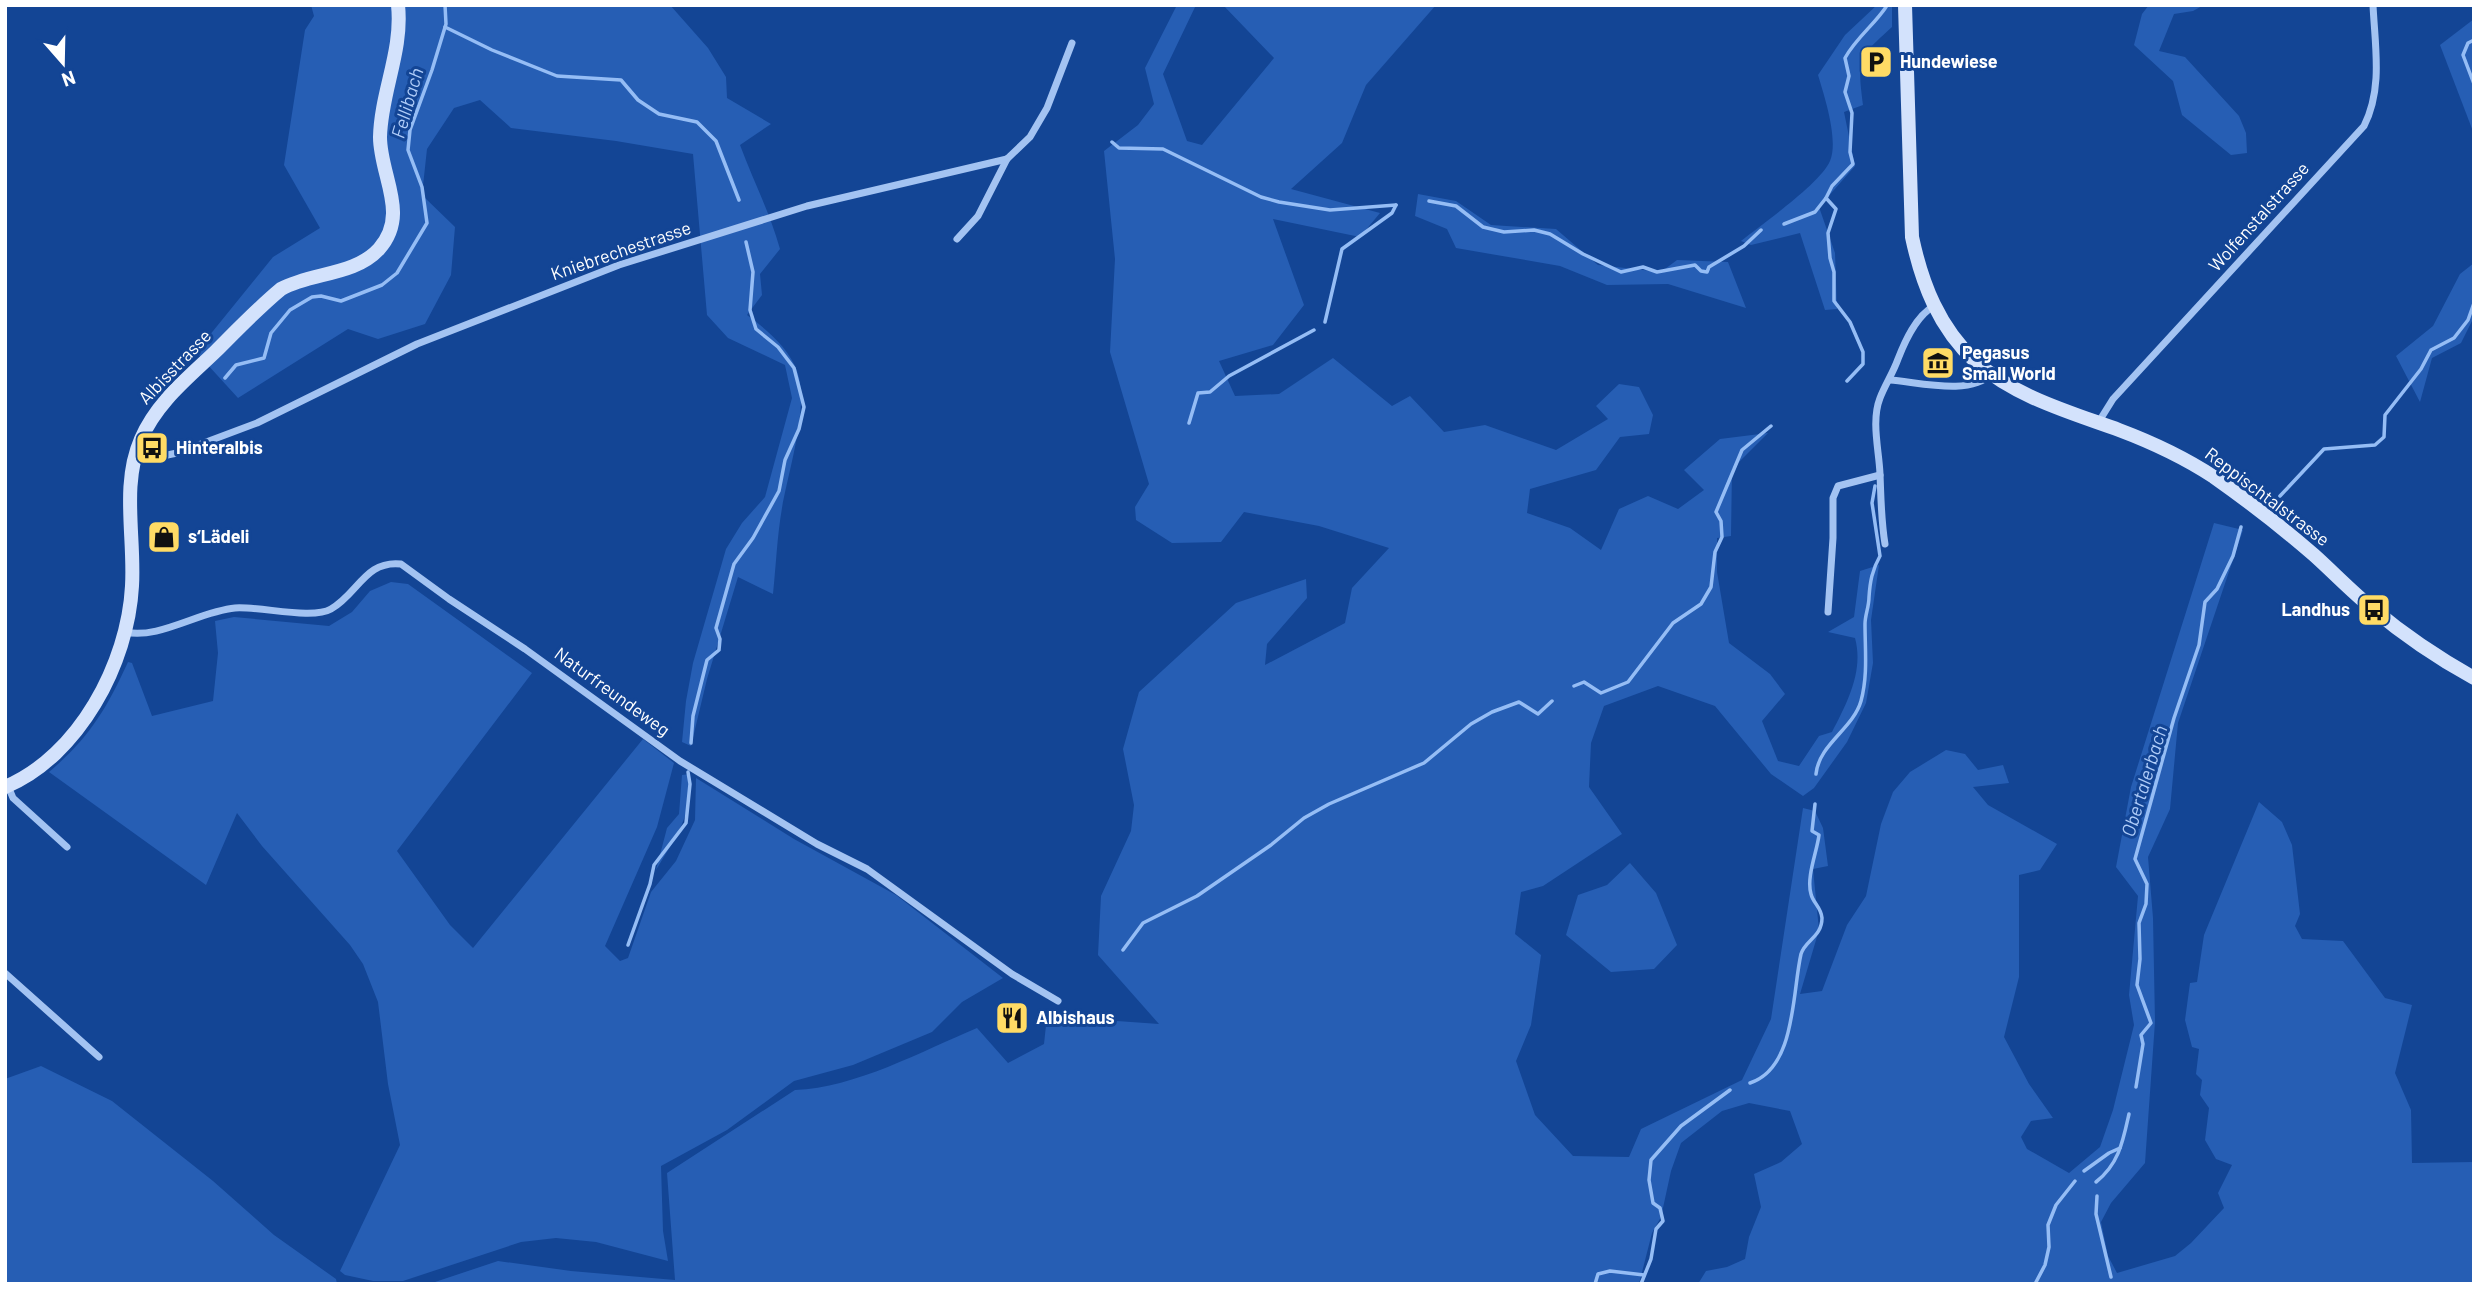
<svg xmlns="http://www.w3.org/2000/svg" width="2479" height="1289" font-family="Barlow,sans-serif">
<style>
.green{fill:#265eb4}
.lines{fill:none;stroke-linecap:round;stroke-linejoin:round}
.stream{stroke:#95bdf5;stroke-width:3.5}
.street{stroke:#a3c3f2;stroke-width:7}
.secondary{stroke:#d3e2fc;stroke-width:14}
.labels{text-anchor:middle;stroke-width:6;stroke-linejoin:round;paint-order:stroke}
.poi-label{font-size:18px;font-weight:bold;fill:#fff;stroke:#134595;text-anchor:start}
.street-label{font-size:18px;fill:#fff;stroke:#134595}
.water-label{font-size:19px;font-style:italic;fill:#b0cdf9;stroke:#134595}
</style>
<rect width="100%" height="100%" fill="#134595"/>
<g class="green">
<path d="M311,5H670L708,48L726,77L727,98L771,124L740,145C753,180 770,213 780,249L760,274L762,295L747,315C766,329 789,348 797,371C810,405 788,472 782,508C777,537 776,566 773,594L738,577L707,679L691,746L682,742L686,701L693,663L726,549L742,523L765,497L792,398L785,365L728,338L707,315L693,154L616,141L511,128L480,100L454,108L427,149L422,195L455,227L451,275L425,324L378,339L348,329L238,398L196,352L273,257L320,228L284,165L305,30L314,16Z"/>
<path d="M1177,5H1196L1163,74L1187,141L1202,145L1274,58L1223,5H1436L1366,85L1342,143L1291,189L1380,213L1360,237L1273,219L1304,305L1273,345L1219,361L1235,396L1279,394L1333,358L1392,406L1410,396L1444,432L1485,425L1556,450L1608,419L1596,406L1619,384L1639,387L1653,415L1649,434L1620,437L1596,470L1530,489L1527,513L1570,528L1601,550L1619,509L1648,496L1678,509L1704,490L1684,470L1720,439L1768,433L1732,469L1731,536L1717,538V572L1729,643L1770,674L1785,694L1762,721L1778,761L1799,766L1819,736L1832,732C1847,703 1864,671 1855,638L1828,632L1854,617L1860,571L1879,565L1871,620L1873,663L1866,703L1847,742L1814,788L1803,796L1771,774L1715,706L1658,686L1604,706L1591,743L1589,787L1622,834L1543,886L1521,892L1515,934L1541,955L1531,1025L1516,1061L1535,1115L1573,1156L1629,1157L1641,1129L1742,1080L1771,1019L1803,808L1815,811L1823,828L1828,866L1813,869L1819,930L1800,994L1822,991L1847,925L1866,896L1881,824L1893,792L1910,772L1946,750L1965,754L1978,770L2003,765L2009,783L1973,787L1988,805L2057,844L2040,870L2019,875V977L2004,1037L2029,1084L2053,1118L2031,1121L2021,1137L2027,1149L2069,1173L2100,1147L2113,1110L2134,1025L2129,995L2138,896L2116,867L2131,787L2214,523L2243,530L2178,723L2170,809L2148,857L2153,918L2155,1022L2145,1163L2111,1203L2101,1222L2108,1256L2117,1273L2175,1256L2191,1243L2224,1208L2218,1193L2232,1165L2216,1159L2205,1140L2209,1108L2200,1095L2202,1080L2196,1074L2199,1049L2192,1047L2185,1020L2190,983L2197,982L2204,935L2259,802L2282,822L2292,845L2300,914L2295,926L2302,939L2343,941L2385,998L2412,1005L2395,1073L2411,1110L2412,1163L2474,1162V1284H1698L1706,1271L1727,1267L1745,1259L1749,1237L1761,1207L1754,1174L1781,1162L1802,1144L1790,1111L1749,1103L1722,1111L1681,1143L1671,1171L1661,1217L1652,1233L1639,1284H429L498,1261L571,1271L675,1280L667,1173L795,1090C855,1088 922,1051 977,1028L1008,1063L1044,1044L1047,1016L1159,1024L1098,955L1101,896L1131,831L1134,805L1123,749L1139,692L1236,603L1306,579L1307,598L1267,644L1265,665L1345,623L1352,588L1389,548L1319,526L1244,512L1221,542L1172,543L1136,520L1135,507L1149,484L1110,352L1115,259L1104,151L1138,125L1154,104L1145,68Z"/>
<path d="M1877,5H1892V27C1858,58 1857,58 1863,105L1844,112L1855,166L1819,207L1835,253L1837,309L1825,310L1800,233L1751,245L1741,241C1762,224 1820,184 1830,161C1839,140 1824,95 1818,75L1845,35Z"/>
<path d="M2149,5H2204L2193,11L2174,14L2159,51L2185,57L2239,116L2246,133L2247,153L2231,155L2182,115L2173,81L2134,45L2142,14Z"/>
<path d="M2474,19V134L2440,45Z"/>
<path d="M1418,194L1456,201L1491,225L1556,229L1598,265L1661,272L1677,260L1728,262L1746,308L1668,284L1607,285L1560,266L1456,248L1447,229L1415,216Z"/>
<path d="M2474,263V317L2461,343L2432,358L2420,402L2396,356L2433,326L2460,274Z"/>
<path d="M391,582L408,584L532,673L397,851L450,925L473,948L643,739L674,763L657,827L605,946L620,961L628,958L651,892L676,861L695,820L696,778L794,839L896,895L1003,978L962,1002L932,1032L853,1065L794,1081L727,1130L661,1166L663,1231L668,1261L596,1242L556,1238L521,1242L403,1281H373L345,1275L340,1271L400,1145L388,1084L378,1002L363,964L350,945L262,846L237,813L206,885L49,772C89,738 106,710 128,662L132,663L152,716L213,701L218,653L215,621L234,617L329,626L352,612L370,591Z"/>
<path d="M690,774C692,817 677,835 656,870L667,828L679,814L682,775Z"/>
<path d="M1630,863L1656,893L1677,945L1654,969L1611,972L1566,935L1578,895L1607,885Z"/>
<path d="M41,1066L112,1101L213,1181L274,1235L336,1279L337,1284H5V1079Z"/>
</g>
<g class="lines">
<g class="stream">
<path d="M445,27L492,50L557,76L621,80L638,100L659,114L697,122L716,141L739,200"/>
<path d="M2474,40L2468,43L2463,55L2474,84"/>
<path d="M1112,142L1119,148L1163,149L1261,197L1279,202L1330,210L1396,205"/>
<path d="M1429,201L1456,206L1483,227L1504,232L1534,230L1550,234L1583,254L1621,272L1643,267L1657,272L1695,265L1701,271L1707,272L1709,267L1744,246L1761,230"/>
<path d="M1784,224L1815,212L1826,198"/>
<path d="M1325,322L1342,249L1392,213L1396,205"/>
<path d="M225,378L236,365L264,358L271,333L290,310L312,297L321,296L341,301L382,285L397,273L427,223L422,187L408,150L410,130L432,70L446,24L445,5"/>
<path d="M1847,381L1863,364V352L1850,322L1834,301V272L1830,258L1828,233L1836,209L1826,198L1832,186L1853,164L1850,152L1852,113L1845,92L1849,76L1845,58C1856,38 1874,25 1886,7"/>
<path d="M1189,423L1198,393L1210,392L1229,376L1314,330"/>
<path d="M2280,496L2324,449L2375,445L2384,437L2385,415L2421,369L2431,350L2454,338L2468,320L2474,303"/>
<path d="M1574,686L1584,682L1601,693L1628,682L1673,623L1701,604L1711,587L1715,552L1722,537L1721,521L1716,512L1742,450L1771,426"/>
<path d="M691,743L693,716L707,660L719,650L720,639L716,628L734,564L753,538L779,491L785,460L799,429L804,407L794,368L778,347L756,329L750,310L753,272L746,242"/>
<path d="M1816,774C1819,744 1853,729 1861,701C1868,675 1865,650 1865,624C1865,615 1869,607 1869,597C1870,582 1872,570 1880,556L1872,503L1875,486"/>
<path d="M628,945L650,884L654,865L686,823L690,784L688,772"/>
<path d="M1123,950L1143,923L1197,896L1271,845L1304,818L1329,804L1424,763L1471,724L1492,712L1519,702L1538,714L1552,701"/>
<path d="M1750,1083C1796,1068 1792,993 1801,954C1805,940 1822,937 1822,918C1821,907 1813,903 1811,894C1806,877 1817,852 1819,835L1812,831L1815,804"/>
<path d="M2136,1087L2143,1044L2141,1035L2151,1023L2137,985L2140,959L2139,923L2146,904L2147,884L2135,859L2174,718L2199,645L2205,602L2217,589L2233,556L2241,527"/>
<path d="M2084,1171L2109,1153L2120,1148"/>
<path d="M2096,1182C2119,1164 2123,1141 2129,1114"/>
<path d="M2097,1196L2096,1214L2111,1277"/>
<path d="M1595,1284L1598,1274L1610,1271L1644,1275"/>
<path d="M1641,1284L1651,1259L1656,1229L1663,1221L1660,1208L1653,1203L1649,1180L1651,1160L1681,1126L1730,1090"/>
<path d="M2035,1284L2045,1265L2049,1247L2048,1225L2056,1205L2075,1181"/>
</g>
<g class="street">
<path d="M957,239L978,216L1007,159"/>
<path d="M1890,380C1918,382 1971,396 1991,374"/>
<path d="M2098,423L2113,399L2364,126C2383,88 2375,47 2373,5"/>
<path d="M136,455L153,458L177,453L257,423L417,344L619,265L807,206L1007,159L1030,137L1047,108L1072,43"/>
<path d="M1885,544C1881,520 1881,498 1880,474C1879,450 1871,421 1880,398C1885,385 1893,373 1898,359C1905,341 1916,316 1934,306"/>
<path d="M1828,612L1833,538V498L1838,486L1880,475"/>
<path d="M125,632C158,640 200,611 235,608C260,606 312,620 331,609C358,594 365,560 401,564L449,599L525,649L680,761L817,844L867,869L1012,974L1058,1001"/>
<path d="M8,786L13,798L67,847"/>
<path d="M5,973L99,1057"/>
</g>
<g class="secondary">
<path d="M1905,5L1912,237C1922,284 1939,328 1976,362C2016,397 2069,412 2119,430C2151,442 2185,458 2214,477C2248,501 2283,528 2314,555C2334,573 2352,592 2373,609C2404,635 2438,658 2474,678"/>
<path d="M5,787C79,756 128,663 132,586C135,537 121,485 141,439C157,402 188,378 216,351C237,330 258,308 281,289C312,272 354,276 379,249C410,214 380,176 380,137C381,92 403,51 398,5"/>
</g>
</g>
<defs>
<symbol id="parking-square" viewBox="-11 -11 22 22"><rect x="-9" y="-9" width="18" height="18" rx="4" fill="#ffdb65" stroke="#134595"/><path d="M-3.5-5.5H1a3.5 3.5 0 0 1 0 7H-1V5.5H-3.5ZM-1-3.4V-.6H.8a1.4 1.4 0 0 0 0-2.8Z" fill="#111"/></symbol>
<symbol id="museum-square" viewBox="-11 -11 22 22"><rect x="-9" y="-9" width="18" height="18" rx="4" fill="#ffdb65" stroke="#134595"/><path d="M0-6L6-3V-2H-6V-3ZM-5-1h2V3h-2ZM-1-1h2V3h-2ZM3-1h2V3H3ZM-6 4H6V6H-6Z" fill="#111"/></symbol>
<symbol id="bus-square" viewBox="-11 -11 22 22"><rect x="-9" y="-9" width="18" height="18" rx="4" fill="#ffdb65" stroke="#134595"/><path d="M-5-6H5V4H4V6H2V4H-2V6H-4V4H-5ZM-3.5-4V0h7V-4ZM-3.5 1.2v1.5H-2V1.2ZM2 1.2v1.5H3.5V1.2Z" fill="#111"/></symbol>
<symbol id="shop-square" viewBox="-11 -11 22 22"><rect x="-9" y="-9" width="18" height="18" rx="4" fill="#ffdb65" stroke="#134595"/><path d="M-5-2.5h2.3a2.7 3.5 0 0 1 5.4 0H5L5.5 6h-11ZM-1.5-2.5h3a1.5 2.3 0 0 0-3 0Z" fill="#111"/></symbol>
<symbol id="restaurant-square" viewBox="-11 -11 22 22"><rect x="-9" y="-9" width="18" height="18" rx="4" fill="#ffdb65" stroke="#134595"/><path d="M-5-6h1v4h1v-4h1v4h1v-4h1v5L-1.5 .5V6h-2V.5L-5-1ZM5-6V6H3V1.5H1.5Q1.5-4 5-6Z" fill="#111"/></symbol>
</defs>
<g fill-rule="evenodd">
<use href="#parking-square" x="1857" y="43" width="38" height="38"/>
<use href="#museum-square" x="1919" y="344" width="38" height="38"/>
<use href="#bus-square" x="133" y="429" width="38" height="38"/>
<use href="#shop-square" x="145" y="518" width="38" height="38"/>
<use href="#bus-square" x="2355" y="591" width="38" height="38"/>
<use href="#restaurant-square" x="993" y="999" width="38" height="38"/>
</g>
<g class="labels">
<g class="poi-label">
<text x="1900" y="68">Hundewiese</text>
<text x="1962" y="359">Pegasus<tspan x="1962" dy="21">Small World</tspan></text>
<text x="176" y="454">Hinteralbis</text>
<text x="188" y="543">s‘Lädeli</text>
<text x="2350" y="616" text-anchor="end">Landhus</text>
<text x="1036" y="1024">Albishaus</text>
</g>
<g class="street-label">
<text transform="translate(2259 217) rotate(-48)" y="6">Wolfenstalstrasse</text>
<text transform="translate(621 251) rotate(-19)" y="6">Kniebrechestrasse</text>
<text transform="translate(175 367) rotate(-46)" y="6">Albisstrasse</text>
<text transform="translate(2267 497) rotate(37)" y="6">Reppischtalstrasse</text>
<text transform="translate(612 692) rotate(36)" y="6">Naturfreundeweg</text>
</g>
<g class="water-label">
<text transform="translate(407 103) rotate(-74)" y="7">Fellibach</text>
<text transform="translate(2144 781) rotate(-73)" y="7">Obertalerbach</text>
</g>
</g>
<rect width="2479" height="1289" fill="none" stroke="#ffffff" stroke-width="14"/>
<g transform="translate(63 63) rotate(160)" stroke="#134595" stroke-width="5" paint-order="stroke">
<path d="M0-5L12 26L0 18L-12 26Z" fill="#ffffff"/>
<text y="-10" font-size="19" font-weight="bold" text-anchor="middle" fill="#ffffff">N</text>
</g>
</svg>
